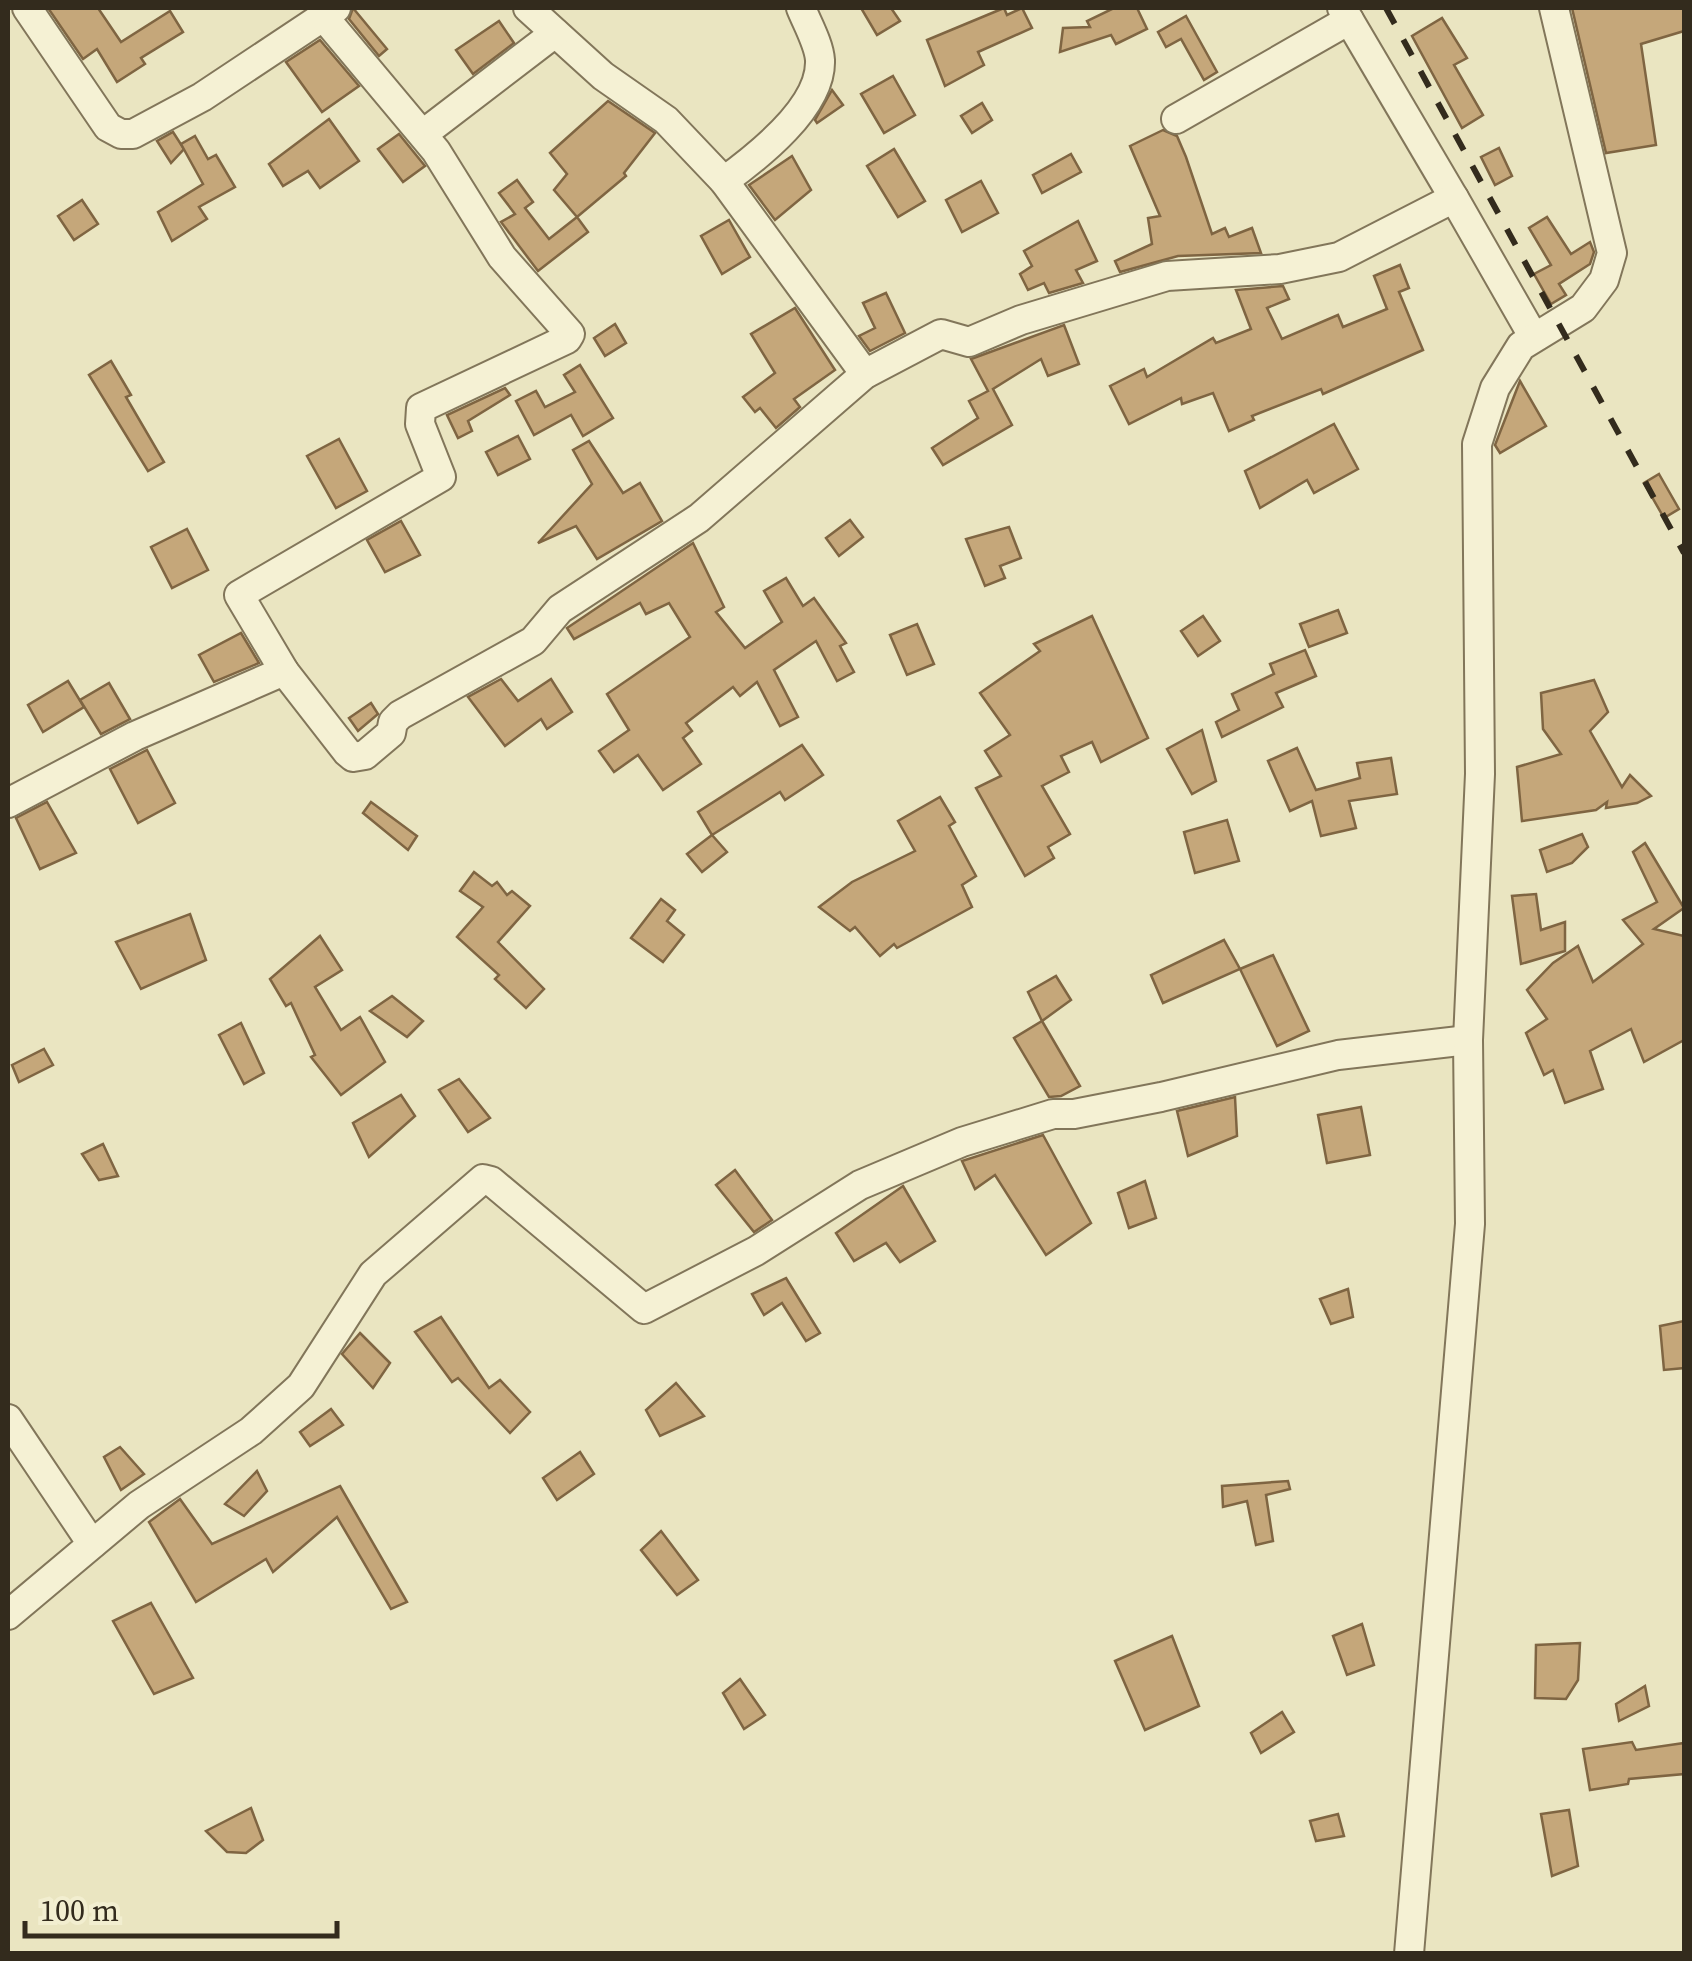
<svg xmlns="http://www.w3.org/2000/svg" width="1692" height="1961" font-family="'Source Serif 4',serif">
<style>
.building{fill:#c5a77a;stroke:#7f6542;stroke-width:2.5}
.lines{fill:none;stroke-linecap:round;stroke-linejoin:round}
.minor-casing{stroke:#82765a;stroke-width:32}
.minor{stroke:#f5f1d4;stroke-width:28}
.rail{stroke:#332b1d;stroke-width:6;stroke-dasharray:18 18;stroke-linecap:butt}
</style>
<rect width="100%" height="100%" fill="#eae5c1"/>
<g class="building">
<path d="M48,8H98L121,42L170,11L183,32L141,58L145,64L117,82L97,49L83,59Z"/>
<path d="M353,8L387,49L379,56L349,19Z"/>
<path d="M861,8H891L900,21L877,35Z"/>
<path d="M1004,8L1007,15L1022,8L1032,28L978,52L984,65L945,86L927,40Z"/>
<path d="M1114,8H1137L1147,29L1116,44L1111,35L1060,52L1063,28L1090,27L1087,21Z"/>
<path d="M1572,8H1684V31L1641,44L1656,145L1606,153Z"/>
<path d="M1186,16L1217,72L1204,80L1181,39L1166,47L1158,32Z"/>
<path d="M1442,18L1467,58L1454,65L1483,115L1462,128L1412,36Z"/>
<path d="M499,21L514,43L473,74L456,50Z"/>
<path d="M320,40L359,86L322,112L286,62Z"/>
<path d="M893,76L915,115L884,133L861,94Z"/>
<path d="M832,90L843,105L817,123L815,120Z"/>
<path d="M608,101L655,133L624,173L626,176L577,217L588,232L538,271L501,222L515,214L499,193L517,180L533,202L525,208L549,239L577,217L554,190L567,174L550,153Z"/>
<path d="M982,103L992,120L972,133L961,116Z"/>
<path d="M329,119L359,161L320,188L308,171L283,186L269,164Z"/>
<path d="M1163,130L1177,136L1186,157L1212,234L1225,228L1229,237L1252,228L1261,253L1178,256L1120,272L1115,261L1152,244L1148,218L1160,216L1130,146Z"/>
<path d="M173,132L184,149L171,163L157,141Z"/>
<path d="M399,134L425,166L403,182L378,149Z"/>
<path d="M195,136L208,159L216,155L235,187L199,207L207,219L172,241L158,212L203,184L181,144Z"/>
<path d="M1499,148L1512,176L1495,185L1481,157Z"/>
<path d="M894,149L925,201L898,217L867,166Z"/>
<path d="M1071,154L1081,172L1042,193L1033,175Z"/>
<path d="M792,156L811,190L775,220L749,185Z"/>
<path d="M981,181L998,213L962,232L946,200Z"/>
<path d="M82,200L98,224L74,240L58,216Z"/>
<path d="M1547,217L1571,254L1590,242L1594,252L1590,264L1559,284L1566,295L1551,304L1534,274L1551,265L1529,228Z"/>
<path d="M729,220L750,257L722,274L701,236Z"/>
<path d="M1078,221L1097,261L1076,270L1083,283L1049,293L1044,283L1028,290L1020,274L1032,266L1024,251Z"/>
<path d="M1400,265L1409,288L1399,292L1423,350L1323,394L1321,389L1252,416L1254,420L1229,431L1213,393L1182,404L1181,398L1129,424L1110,386L1144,369L1147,377L1213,338L1216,343L1251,329L1236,290L1283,286L1289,299L1267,308L1282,339L1338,315L1343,327L1387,309L1374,276Z"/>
<path d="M886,293L905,333L870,351L859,336L875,328L863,303Z"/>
<path d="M795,308L835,370L794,399L800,407L776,428L760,408L755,412L743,397L775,373L751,334Z"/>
<path d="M615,324L626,343L605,356L594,338Z"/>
<path d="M1064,325L1079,364L1048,376L1041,359L993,389L1012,425L943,465L932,448L978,418L969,401L988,391L971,359Z"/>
<path d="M111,361L131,395L126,397L164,462L148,471L89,375Z"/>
<path d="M580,365L613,418L583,436L571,415L534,435L516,401L536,391L545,407L575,392L564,375Z"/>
<path d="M1520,381L1546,426L1500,453L1495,445Z"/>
<path d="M505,388L510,395L468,421L472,431L458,438L447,415Z"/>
<path d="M1334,424L1358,469L1314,493L1307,480L1260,508L1245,471Z"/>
<path d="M518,436L530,459L498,475L486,452Z"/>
<path d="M339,439L367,491L336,508L307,456Z"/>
<path d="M589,441L623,493L640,483L662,521L597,559L576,526L538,543L592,484L573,450Z"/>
<path d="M1659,474L1679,509L1664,518L1644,483Z"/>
<path d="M850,520L863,537L839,556L826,538Z"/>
<path d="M401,521L420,555L385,572L367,540Z"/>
<path d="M1009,527L1021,558L1000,566L1005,578L985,586L966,539Z"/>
<path d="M187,529L208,570L172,588L151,547Z"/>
<path d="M693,543L724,607L716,612L745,648L782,622L764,591L786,578L803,606L814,598L846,643L840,646L854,672L837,681L816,641L774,670L798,717L780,726L757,682L740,696L733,687L686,723L692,731L683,738L701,764L663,790L638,755L614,772L599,751L629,730L607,694L690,637L669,603L646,614L640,603L574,639L567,628Z"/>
<path d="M1338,610L1347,633L1309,647L1300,624Z"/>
<path d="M1092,616L1148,738L1101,762L1092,742L1061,756L1069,772L1042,786L1070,834L1048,847L1054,858L1025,876L976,788L1001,776L985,751L1010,735L980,693L1040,651L1034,644Z"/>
<path d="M1203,616L1220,641L1198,656L1181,631Z"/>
<path d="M917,624L934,664L907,675L890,635Z"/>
<path d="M241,633L259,663L214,682L199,655Z"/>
<path d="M1305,650L1316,676L1276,693L1283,707L1222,737L1216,722L1239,710L1232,694L1274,674L1270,664Z"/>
<path d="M501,679L518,701L551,679L572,712L547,729L541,719L505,746L468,697Z"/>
<path d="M1594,680L1608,712L1590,731L1622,787L1630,775L1651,796L1637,803L1606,808L1607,802L1596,810L1522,821L1517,767L1561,754L1543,729L1541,693Z"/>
<path d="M68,681L84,707L43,732L28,705Z"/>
<path d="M109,683L130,719L101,734L80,700Z"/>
<path d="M371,703L378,714L358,731L349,718Z"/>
<path d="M1202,730L1216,781L1192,794L1167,749Z"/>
<path d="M802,745L823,775L785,800L780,792L712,835L698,812Z"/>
<path d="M1297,748L1316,790L1360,778L1357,763L1391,758L1397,794L1349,801L1356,828L1321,836L1312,801L1290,811L1268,761Z"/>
<path d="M147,750L175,803L138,823L110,769Z"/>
<path d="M940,797L955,822L949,826L976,876L962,885L972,907L897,948L894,944L880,956L855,927L850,931L819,907L852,882L915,851L898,821Z"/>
<path d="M47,802L76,853L40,869L16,818Z"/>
<path d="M371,802L417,836L408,850L363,813Z"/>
<path d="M1227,820L1239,861L1195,873L1184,832Z"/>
<path d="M1582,834L1588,847L1572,863L1547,872L1540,850Z"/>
<path d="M712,835L727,852L702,872L687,854Z"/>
<path d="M1645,843L1684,908L1654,929L1684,936V1040L1644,1062L1631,1029L1590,1051L1603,1089L1565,1103L1553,1070L1544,1075L1526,1033L1547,1019L1527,990L1553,963L1578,946L1593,982L1643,944L1623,920L1657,902L1633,852Z"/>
<path d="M474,872L492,886L497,882L507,895L512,891L530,906L498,942L544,989L526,1008L495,979L499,975L457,937L483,907L460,891Z"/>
<path d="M1536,894L1541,930L1565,922V951L1521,964L1512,896Z"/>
<path d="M661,899L675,910L667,921L684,935L663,962L631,938Z"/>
<path d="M190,914L206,960L141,989L116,942Z"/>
<path d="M320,936L342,970L315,987L341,1030L360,1017L385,1062L341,1095L311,1057L315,1055L291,1003L286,1006L270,979Z"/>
<path d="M1224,940L1240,969L1163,1003L1151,975Z"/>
<path d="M1273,955L1309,1031L1277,1046L1240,969Z"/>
<path d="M1056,976L1071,1000L1042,1021L1028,992Z"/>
<path d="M392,996L423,1021L407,1037L370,1011Z"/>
<path d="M1042,1021L1080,1086L1061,1096L1049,1097L1014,1038Z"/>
<path d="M241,1023L264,1073L244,1084L219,1035Z"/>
<path d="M44,1049L53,1065L19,1082L12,1065Z"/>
<path d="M459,1079L490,1118L468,1132L439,1090Z"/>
<path d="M401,1095L415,1116L369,1157L353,1123Z"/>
<path d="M1235,1097L1237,1136L1188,1156L1177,1111Z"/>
<path d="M1361,1107L1370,1155L1327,1163L1318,1115Z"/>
<path d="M1043,1135L1091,1223L1046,1255L995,1175L975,1189L962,1161Z"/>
<path d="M103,1144L118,1176L99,1180L82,1154Z"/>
<path d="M735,1170L772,1220L754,1232L716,1185Z"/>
<path d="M1145,1181L1156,1218L1129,1228L1118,1193Z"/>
<path d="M903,1186L935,1241L900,1262L886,1243L854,1261L836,1233Z"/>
<path d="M786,1278L820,1333L806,1341L782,1303L764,1315L752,1294Z"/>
<path d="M1348,1289L1353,1317L1331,1324L1320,1299Z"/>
<path d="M441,1317L489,1388L500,1380L530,1412L510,1433L458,1378L452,1382L415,1332Z"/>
<path d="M1684,1321V1368L1664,1370L1660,1326Z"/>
<path d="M360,1333L390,1363L373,1388L342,1354Z"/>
<path d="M676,1383L704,1416L660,1436L646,1410Z"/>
<path d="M331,1409L343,1425L310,1446L300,1432Z"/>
<path d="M120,1447L144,1474L121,1490L104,1457Z"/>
<path d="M580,1452L594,1474L557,1500L543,1478Z"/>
<path d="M257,1471L267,1491L244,1516L225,1504Z"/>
<path d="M1288,1481L1290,1489L1266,1495L1273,1541L1256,1545L1247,1501L1223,1507L1222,1486Z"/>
<path d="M340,1486L407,1602L391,1609L337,1517L273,1572L266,1559L196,1602L149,1522L180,1499L212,1544Z"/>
<path d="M661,1531L698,1580L677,1595L641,1550Z"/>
<path d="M151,1603L193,1678L154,1694L113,1621Z"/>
<path d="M1362,1624L1374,1665L1347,1675L1333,1636Z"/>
<path d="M1172,1636L1199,1706L1145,1730L1115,1661Z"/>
<path d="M1580,1643L1578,1680L1566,1699L1535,1698L1536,1645Z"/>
<path d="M740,1679L765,1715L744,1729L723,1693Z"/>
<path d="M1645,1686L1649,1706L1619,1721L1616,1704Z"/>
<path d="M1282,1712L1294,1732L1261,1753L1251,1733Z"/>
<path d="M1632,1742L1636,1750L1684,1743V1774L1629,1779L1628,1784L1590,1790L1583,1749Z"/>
<path d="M251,1808L263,1840L246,1853L227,1852L206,1831Z"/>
<path d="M1569,1810L1578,1866L1552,1876L1541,1814Z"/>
<path d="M1338,1814L1344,1836L1316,1841L1310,1821Z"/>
</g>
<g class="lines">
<defs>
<g id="minor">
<path d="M27,8L108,127L121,134H133L202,97L336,8"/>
<path d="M528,8L603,76L666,120L724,181L865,374"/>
<path d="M1342,8L1454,198"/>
<path d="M1176,119L1349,20"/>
<path d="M423,134L555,33"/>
<path d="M724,181C757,157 822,107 820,60C819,44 807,23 801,8"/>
<path d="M284,671L239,595L441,477L420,424L421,408L567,339L570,334L502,257L436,151L323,16"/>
<path d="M8,803L135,736L284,671L347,752L353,757L365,755L391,733L393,722L400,715L533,641L560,609L699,518L865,374L941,334L969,342L1021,320L1167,276L1280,269L1339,257L1454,198L1533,336"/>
<path d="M8,1419L92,1544"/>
<path d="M8,1615L139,1505L251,1431L301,1386L373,1274L483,1179L491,1181L644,1309L756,1251L860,1185L962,1142L1053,1114H1074L1161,1097L1338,1055L1468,1040"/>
<path d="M1409,1954L1470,1224L1468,1040L1480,774L1477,444L1495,388L1521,346L1583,308L1604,280L1612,253L1554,8"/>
</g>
</defs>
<use href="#minor" class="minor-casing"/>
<use href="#minor" class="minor"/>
<path class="rail" d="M1386,8L1684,553"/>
</g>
<rect width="1692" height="1961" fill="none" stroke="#332b1d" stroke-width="20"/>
<path d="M25 1921v15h312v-15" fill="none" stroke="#332b1d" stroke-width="5"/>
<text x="40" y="1921" font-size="30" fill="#332b1d" stroke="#f2eed0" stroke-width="8" paint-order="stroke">100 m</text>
</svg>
